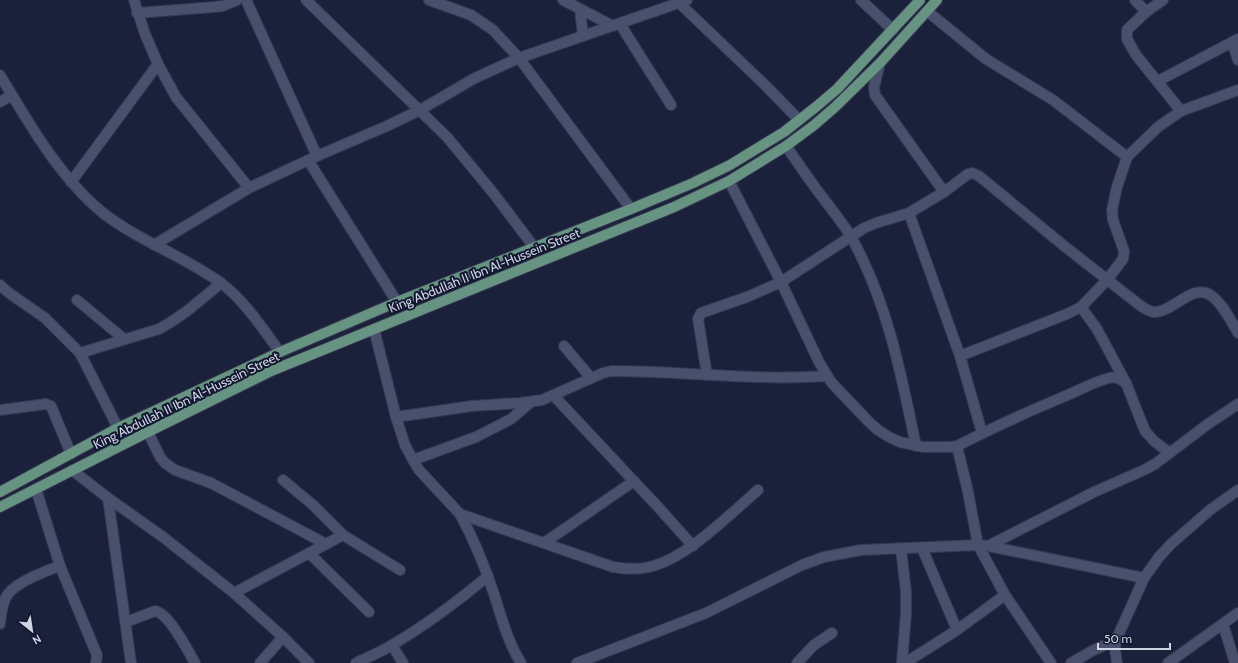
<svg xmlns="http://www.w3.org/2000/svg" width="1238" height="663" font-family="Cabin,sans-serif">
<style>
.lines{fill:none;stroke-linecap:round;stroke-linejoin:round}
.minor-casing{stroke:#363a50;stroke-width:12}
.major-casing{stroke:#363a50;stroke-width:12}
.minor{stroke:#48506d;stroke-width:10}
.major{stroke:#679383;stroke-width:10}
.labels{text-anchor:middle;stroke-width:4;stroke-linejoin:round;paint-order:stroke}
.street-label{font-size:13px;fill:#cfd4e5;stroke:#121730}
</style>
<rect width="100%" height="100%" fill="#1b213b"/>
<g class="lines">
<defs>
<g id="minor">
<path d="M134,0L145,34L158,64L176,97L249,188"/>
<path d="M246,0L317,156"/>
<path d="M306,0L447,137L494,194L534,247"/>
<path d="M429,0L471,15L493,30L519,58L631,209"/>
<path d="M563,0L613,26"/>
<path d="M676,0L766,86L799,120"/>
<path d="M861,0L893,30"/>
<path d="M1135,0L1146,12"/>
<path d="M1163,0L1146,12L1130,27L1127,30V39L1136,55L1181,111"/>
<path d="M580,9L583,36"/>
<path d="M927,11L986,59L1053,100L1127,157"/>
<path d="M137,13L214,7L223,6L237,0"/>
<path d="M620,24L671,105"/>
<path d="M1232,42L1238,60"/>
<path d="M880,63L874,87L875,95L944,192"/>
<path d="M0,75C28,122 60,178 103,213C139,241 184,256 221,283C245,301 262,328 280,352"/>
<path d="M1158,81L1238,39"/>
<path d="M0,102L12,95"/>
<path d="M786,146C798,163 810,181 823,198C832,210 842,222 850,235C887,300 901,373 916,446"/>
<path d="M308,160L397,302"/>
<path d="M729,181L781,282L819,362L831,382L868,421L878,430L889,437L900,442L923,447H950L957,446C992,428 1027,412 1063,397C1078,391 1093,382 1109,378C1116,376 1120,379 1126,383L1145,431L1154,441L1170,453"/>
<path d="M71,182L158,64"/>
<path d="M909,213L960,356L982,433"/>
<path d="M154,245L249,188L317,156L387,126L420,110L475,78L519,58L687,0"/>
<path d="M0,285L9,293L45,318L80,353L118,428"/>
<path d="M77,300L124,339"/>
<path d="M1081,307L1097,329L1126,383"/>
<path d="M374,329L396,417L405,445L413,460L419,470L460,514L613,567C625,569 637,570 649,567C686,559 729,515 758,490"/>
<path d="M564,346L591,378"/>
<path d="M80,353L159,329L171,322L187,311L221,283"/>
<path d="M960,356L1067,314L1081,307L1107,280L1123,259L1124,251L1113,220L1112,210L1117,187L1127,157L1158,127L1181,111L1238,90"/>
<path d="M707,375L698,319L701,313L747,297L781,282L864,228L876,223L909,213L944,192L968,174L972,173L979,176L1063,245L1137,303C1142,307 1147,311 1154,312C1173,313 1194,280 1213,297C1224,306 1231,321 1238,333"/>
<path d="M554,396L659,508L693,546"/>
<path d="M0,410L46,404L51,406L71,454"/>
<path d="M396,417L472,406L520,403L542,400L603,373L611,371C683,371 755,381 827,376"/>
<path d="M148,432L160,457L165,463L175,470L211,483L326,544"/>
<path d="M957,446L968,492L978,545L1005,595L1051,663"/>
<path d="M413,460L476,437L511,419L531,402"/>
<path d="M72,470L108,498L163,537L234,593L283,637L309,663"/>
<path d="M283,480L313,505L343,535L400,570"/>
<path d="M36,489L60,566L97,655L96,663"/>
<path d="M108,498L131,663"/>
<path d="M460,514C473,538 484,564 493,591C501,615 507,641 521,663"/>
<path d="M544,543L634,481"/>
<path d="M988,546L1094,492L1144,470L1155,464L1208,424L1238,404"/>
<path d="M922,548L957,630"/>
<path d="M901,549L906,592V613L902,663"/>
<path d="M309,553L369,612"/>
<path d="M234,593L343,535"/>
<path d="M126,622L155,611C169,613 188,651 195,663"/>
<path d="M0,624C1,614 2,602 8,594C17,582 47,570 60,566"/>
<path d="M1223,624L1235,663"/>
<path d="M392,645L403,663"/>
<path d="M260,663L283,637"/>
<path d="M356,663C368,657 381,652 392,645C426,625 458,601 488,576"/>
<path d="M577,663L706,613L802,565L824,557L861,550L978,545L988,546L1144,578"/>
<path d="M797,663L814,645L832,633"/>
<path d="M905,663L957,630L1005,595"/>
<path d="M1071,663L1092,651L1116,640"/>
<path d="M1117,663L1115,649L1116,640L1144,578L1159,557L1171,544L1210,510L1238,490"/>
<path d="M1168,663L1238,613"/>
</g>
<g id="major">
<path d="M0,492L118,428L280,352L397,302L631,209L693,183L730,165L784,132L817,106L837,89L920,0"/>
<path d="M0,507L148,432L271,371L674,207L729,181L786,146L813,126L834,108L880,63L937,0"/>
</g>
</defs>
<use href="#minor" class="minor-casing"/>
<use href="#major" class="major-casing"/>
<use href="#minor" class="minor"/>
<use href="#major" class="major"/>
</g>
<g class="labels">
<g class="street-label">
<text transform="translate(484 270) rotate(-22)" y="5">King Abdullah II Ibn Al-Hussein Street</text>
<text transform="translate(186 400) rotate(-26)" y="5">King Abdullah II Ibn Al-Hussein Street</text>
</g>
</g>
<g transform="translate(32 631) rotate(150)" stroke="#121730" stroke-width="3" paint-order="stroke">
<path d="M0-3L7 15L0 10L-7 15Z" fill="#cfd4e5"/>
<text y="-6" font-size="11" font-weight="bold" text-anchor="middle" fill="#cfd4e5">N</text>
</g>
<path d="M1098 643v6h72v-6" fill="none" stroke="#cfd4e5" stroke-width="2"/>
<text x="1104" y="643" font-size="12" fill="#cfd4e5" stroke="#121730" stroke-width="3" paint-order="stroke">50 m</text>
</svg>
